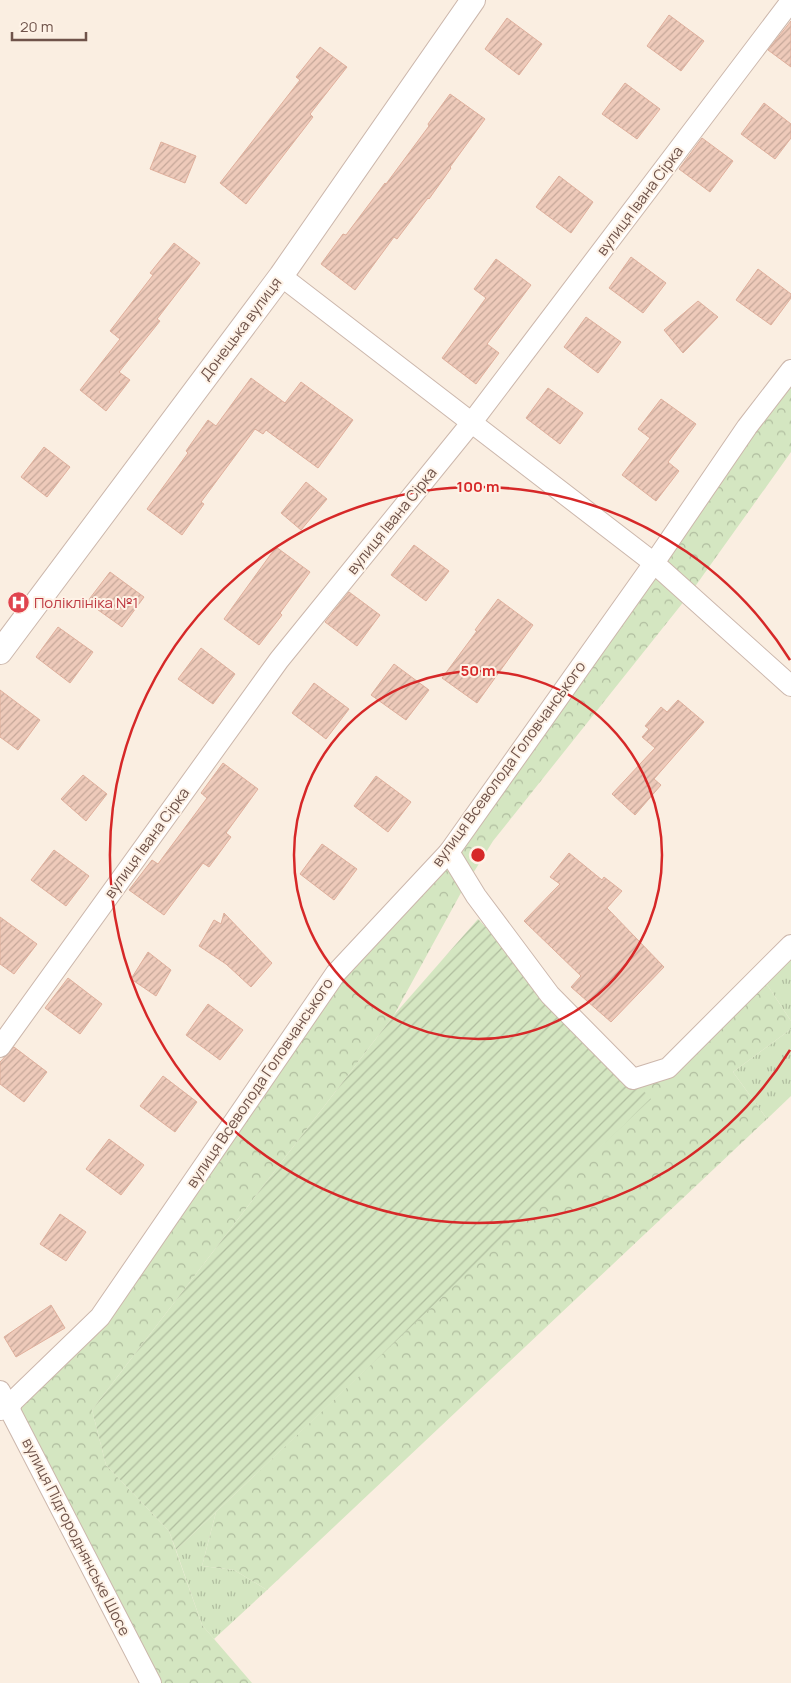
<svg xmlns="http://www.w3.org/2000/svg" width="791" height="1683" font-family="Manrope,sans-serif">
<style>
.grass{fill:url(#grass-tufts)}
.forest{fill:url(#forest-crowns)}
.garden{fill:url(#garden-furrows)}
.building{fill:url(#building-hatch);stroke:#dfaf9c}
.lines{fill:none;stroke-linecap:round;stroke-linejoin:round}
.minor-casing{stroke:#ccb7ac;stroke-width:22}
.tertiary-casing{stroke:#ccb7ac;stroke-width:26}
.minor{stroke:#fff;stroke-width:20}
.tertiary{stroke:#fff;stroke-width:24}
.ring{fill:none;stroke:#d62828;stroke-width:2.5}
.labels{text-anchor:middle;stroke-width:4;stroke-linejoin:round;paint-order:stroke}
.street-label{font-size:15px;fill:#6f534a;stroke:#fef2e6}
.health-label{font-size:15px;fill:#be3a42;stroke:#fef2e6;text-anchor:start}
.centre{fill:#d62828;stroke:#fef2e6;stroke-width:2.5}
.ring-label{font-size:15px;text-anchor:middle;font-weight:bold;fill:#d62828;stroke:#fef2e6;stroke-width:4;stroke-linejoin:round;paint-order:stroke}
</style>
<defs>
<pattern id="grass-tufts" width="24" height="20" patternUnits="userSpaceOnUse" patternTransform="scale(1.25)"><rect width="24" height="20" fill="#d4e6c1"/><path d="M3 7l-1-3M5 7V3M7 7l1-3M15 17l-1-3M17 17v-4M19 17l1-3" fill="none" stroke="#b0bd9f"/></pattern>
<pattern id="forest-crowns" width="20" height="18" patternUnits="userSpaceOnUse" patternTransform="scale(1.25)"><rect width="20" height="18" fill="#d4e6c1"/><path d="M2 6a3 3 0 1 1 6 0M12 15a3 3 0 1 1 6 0" fill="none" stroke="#b0bd9f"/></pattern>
<pattern id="garden-furrows" width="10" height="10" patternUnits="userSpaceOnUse" patternTransform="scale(1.25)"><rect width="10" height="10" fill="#d4e6c1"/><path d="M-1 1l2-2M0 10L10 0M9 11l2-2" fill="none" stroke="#b0bd9f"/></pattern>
<pattern id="building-hatch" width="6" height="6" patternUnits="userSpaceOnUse" patternTransform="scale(1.25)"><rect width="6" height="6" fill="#eecaba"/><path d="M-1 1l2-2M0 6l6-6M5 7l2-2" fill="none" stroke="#c5a799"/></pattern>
</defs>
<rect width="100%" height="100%" fill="#faeee1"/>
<g class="grass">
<path d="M791,945V1021L760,974Z"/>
<path d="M791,1029V1096L767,1119L733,1072Z"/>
<path d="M216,1512L202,1566L234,1570L267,1590L214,1639L202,1625L176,1550Z"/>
</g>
<g class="forest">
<path d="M791,370V452L689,595L493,841L462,891L394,1015L92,1410L106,1465L169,1531L202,1625L252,1683H151L8,1405L100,1317L336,973L449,852Z"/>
<path d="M760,974L791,1021V1029L733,1072L767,1119L267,1590L234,1570L202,1566L216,1512L650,1099L633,1079L668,1068Z"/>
</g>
<path class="garden" d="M478,919L633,1079L651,1099L176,1550L169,1531L106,1465L92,1410L394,1015Z"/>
<g class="building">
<path d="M669,15L704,41L681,71L647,46Z"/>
<path d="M507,18L542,44L519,75L485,49Z"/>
<path d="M791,21V67L768,50Z"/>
<path d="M320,47L347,67L310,114L313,117L246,204L220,183L300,80L296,77Z"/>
<path d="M625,83L660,109L637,139L602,114Z"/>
<path d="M450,94L485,119L450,167L451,168L429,199L428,198L397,239L394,237L355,290L321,264L343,234L346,235L385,183L386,184L429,126L428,124Z"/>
<path d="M764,103L791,124V138L775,159L741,134Z"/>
<path d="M702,138L733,161L710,192L679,169Z"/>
<path d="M161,142L196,156L185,183L150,169Z"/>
<path d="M559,176L593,202L571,233L536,207Z"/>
<path d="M174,243L200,263L157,319L160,321L119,372L130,380L106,411L80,390L120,339L110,331L153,275L150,273Z"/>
<path d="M631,257L666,283L643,313L609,288Z"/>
<path d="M496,259L531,285L487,344L499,353L476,384L442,358L486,298L474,289Z"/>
<path d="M758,269L791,294V298L771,325L736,300Z"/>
<path d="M698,301L718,317L683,353L664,330Z"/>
<path d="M586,317L621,342L598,373L564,347Z"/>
<path d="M251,378L285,403L301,382L353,420L318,468L266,430L263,434L255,429L201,502L204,504L182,535L147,509L188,453L186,451L208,420L216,426Z"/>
<path d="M548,388L583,413L560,444L526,418Z"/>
<path d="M661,399L696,424L668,462L679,471L656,501L622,475L650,438L638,429Z"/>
<path d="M44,447L70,467L47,497L21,477Z"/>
<path d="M306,482L327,499L301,530L281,513Z"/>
<path d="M414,545L449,571L426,601L391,575Z"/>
<path d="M276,547L310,572L280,613L282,615L259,645L224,619Z"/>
<path d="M110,572L144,597L122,627L87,602Z"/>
<path d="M349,592L380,615L357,646L325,622Z"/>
<path d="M498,599L533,625L477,703L442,678L477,631L475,630Z"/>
<path d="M58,627L93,652L70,683L36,657Z"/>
<path d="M201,648L235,674L213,704L178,679Z"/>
<path d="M394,664L429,690L406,720L371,695Z"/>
<path d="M314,683L349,709L326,739L292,713Z"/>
<path d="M0,690L40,720L18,750L0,737Z"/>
<path d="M678,700L704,722L654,779L661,785L635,815L612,794L655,748L642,737L649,729L645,726L661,707L667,712Z"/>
<path d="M223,763L258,789L226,833L231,837L209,867L203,863L164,915L129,890L152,860L158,864L207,798L201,793Z"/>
<path d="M83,775L107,794L86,821L61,799Z"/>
<path d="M376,776L411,802L388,832L354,806Z"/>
<path d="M322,844L357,869L334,900L300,874Z"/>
<path d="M54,850L89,876L66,906L31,880Z"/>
<path d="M569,853L602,880L604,877L622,891L607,908L664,967L611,1022L571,987L581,976L524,921L560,884L550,877Z"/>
<path d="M224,913L272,963L251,987L226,964L199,946L214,920L221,924Z"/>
<path d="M0,917L37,944L14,974L0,964Z"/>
<path d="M148,952L171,970L156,996L131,979Z"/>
<path d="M68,978L102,1004L80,1034L45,1008Z"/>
<path d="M208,1004L243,1030L220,1060L186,1035Z"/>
<path d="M14,1047L47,1072L24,1102L0,1084V1062Z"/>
<path d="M163,1076L197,1102L175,1132L140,1106Z"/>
<path d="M109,1139L144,1165L121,1195L86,1169Z"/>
<path d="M60,1214L86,1232L66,1261L40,1244Z"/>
<path d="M51,1305L65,1328L16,1357L4,1337Z"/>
</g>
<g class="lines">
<defs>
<g id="minor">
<path d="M281,276L654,563L791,686"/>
<path d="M449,852L476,896L550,995L633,1079L668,1068L791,945"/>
<path d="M0,1047L279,660L472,422L791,1"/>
<path d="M0,1391L151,1683"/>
<path d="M9,1405L100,1317L336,973L449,852L654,563L747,427L791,370"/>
</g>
<g id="tertiary">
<path d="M0,652L281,276L473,0"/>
<path d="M0,1408L9,1405"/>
</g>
</defs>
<use href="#minor" class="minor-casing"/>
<use href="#tertiary" class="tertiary-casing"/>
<use href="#minor" class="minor"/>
<use href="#tertiary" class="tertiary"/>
</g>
<g class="ring">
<circle cx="478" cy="855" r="184"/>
<path d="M790 1050A368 368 0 1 1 790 660"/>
</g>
<defs>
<symbol id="hospital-disc" viewBox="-11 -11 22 22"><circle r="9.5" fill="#e0444e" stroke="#fef2e6"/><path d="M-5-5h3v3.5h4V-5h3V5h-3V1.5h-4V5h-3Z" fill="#fff"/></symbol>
</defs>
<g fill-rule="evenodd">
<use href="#hospital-disc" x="6" y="590" width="25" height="25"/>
</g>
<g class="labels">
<g class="street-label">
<text transform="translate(640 201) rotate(-53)" y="5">вулиця Івана Сірка</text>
<text transform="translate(241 329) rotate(-53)" y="5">Донецька вулиця</text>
<text transform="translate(392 521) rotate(-51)" y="5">вулиця Івана Сірка</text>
<text transform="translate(509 764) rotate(-54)" y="5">вулиця Всеволода Головчанського</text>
<text transform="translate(147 843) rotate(-54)" y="5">вулиця Івана Сірка</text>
<text transform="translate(260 1083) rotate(-56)" y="5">вулиця Всеволода Головчанського</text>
<text transform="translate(76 1537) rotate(63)" y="5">вулиця Підгороднянське Шосе</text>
</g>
<g class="health-label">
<text x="34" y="608">Поліклініка №1</text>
</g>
</g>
<circle cx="478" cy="855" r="8" class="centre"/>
<g class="ring-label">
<text x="478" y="492">100 m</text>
<text x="478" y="676">50 m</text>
</g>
<path d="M12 32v8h74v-8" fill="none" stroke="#6f534a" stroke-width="2.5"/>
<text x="20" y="32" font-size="15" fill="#6f534a" stroke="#fef2e6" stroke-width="4" paint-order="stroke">20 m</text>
</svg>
